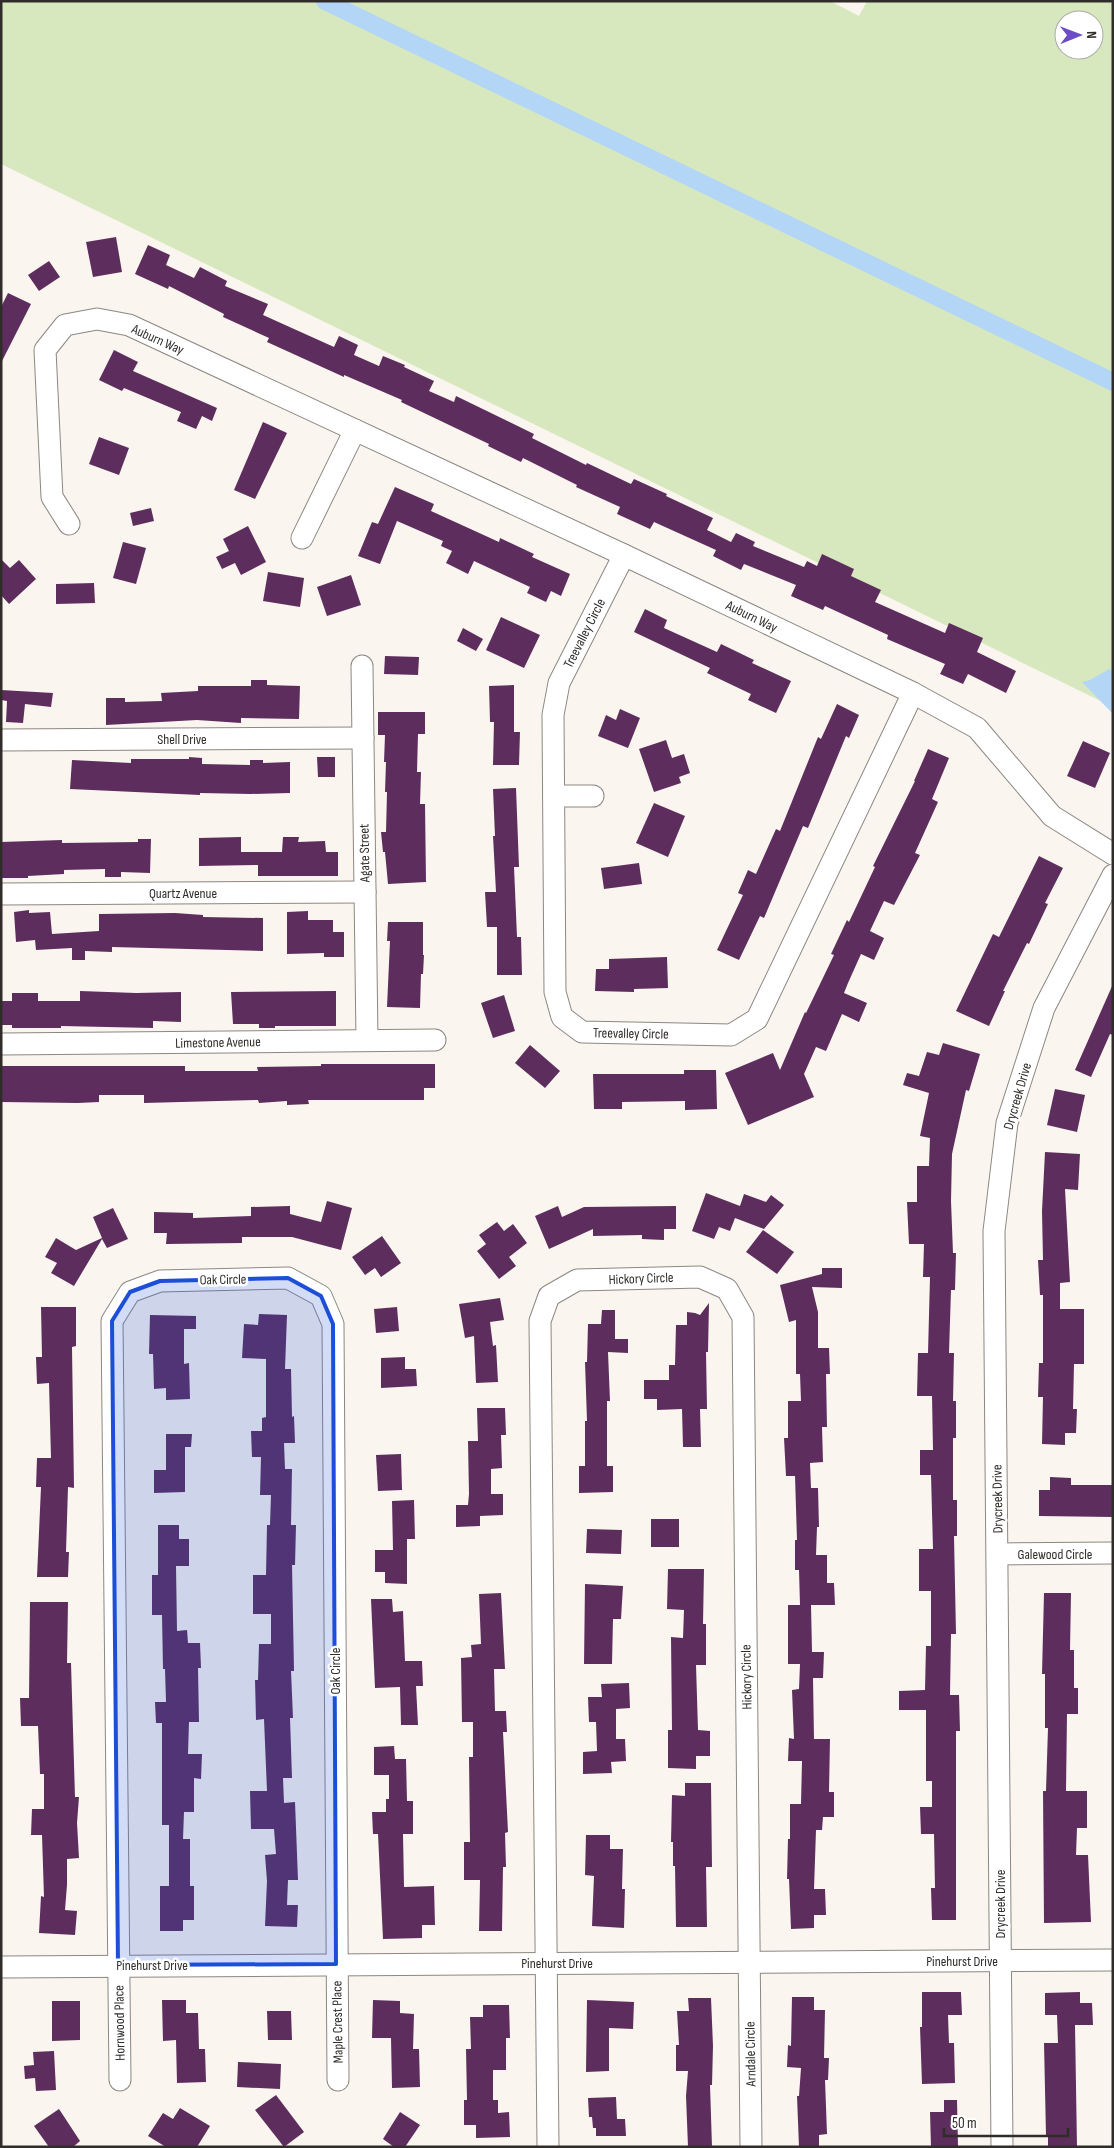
<svg xmlns="http://www.w3.org/2000/svg" width="1114" height="2148" font-family="'Sofia Sans Condensed',sans-serif">
<style>
.green{fill:#d8e8be;fill-rule:evenodd}
.water{fill:#b4d6f6}
.lines{fill:none;stroke-linecap:round;stroke-linejoin:round}
.canal{stroke:#b4d6f6;stroke-width:18}
.building{fill:#5d2e5d}
.minor-casing{stroke:#8c8782;stroke-width:23}
.minor{stroke:#fff;stroke-width:21}
.marked{fill:#1d4ed8;fill-opacity:0.2;stroke:#1d4ed8;stroke-width:4;stroke-linejoin:round}
.labels{text-anchor:middle;stroke-width:5;stroke-linejoin:round;paint-order:stroke}
.street-label{font-size:14px;fill:#2f2c2a;stroke:#fff}
</style>
<rect width="100%" height="100%" fill="#fbf5ef"/>
<path class="green" d="M1,1H830L859,16L867,1H1113V707L1,164ZM1064,20H1094V50H1064Z"/>
<path class="water" d="M1109,669L1113,672V714L1082,682L1090,680Z"/>
<g class="lines">
<path class="canal" d="M325,1L1113,382"/>
</g>
<g class="building">
<path d="M116,237L122,272L93,277L86,242Z"/>
<path d="M148,245L170,255L166,265L194,278L200,267L227,281L225,286L268,304L263,315L334,347L339,336L358,345L354,355L379,366L383,356L405,365L404,367L434,381L429,391L454,402L456,396L534,434L532,438L586,465L587,463L631,484L634,479L667,494L666,496L713,518L707,530L731,542L736,533L755,542L753,546L804,567L807,561L817,566L822,554L854,569L851,576L881,590L875,602L945,633L949,623L983,638L977,652L1016,671L1006,693L968,674L963,684L940,674L945,664L887,639L888,635L825,606L823,610L791,596L796,585L744,564L741,570L713,556L716,550L654,522L650,529L617,514L620,507L576,487L577,485L523,458L521,462L488,446L489,444L401,402L402,400L344,375V377L267,342L269,338L223,317L224,314L169,286L168,289L135,274Z"/>
<path d="M49,261L60,277L39,291L28,275Z"/>
<path d="M8,293L31,304L1,363V307Z"/>
<path d="M114,350L138,362L133,371L217,408L212,421L202,416L196,429L177,421L181,412L124,388L122,391L99,380Z"/>
<path d="M263,422L287,433L255,499L234,490Z"/>
<path d="M99,437L129,448L119,475L89,464Z"/>
<path d="M395,487L434,504L431,511L499,542L500,538L534,554L532,557L570,574L561,596L551,591L546,602L527,593L530,587L474,561L468,574L446,563L452,551L441,546L443,541L397,521L380,564L358,556L372,522L378,524Z"/>
<path d="M151,508L154,521L133,526L130,513Z"/>
<path d="M248,526L266,562L241,575L235,563L222,569L216,557L229,551L223,539Z"/>
<path d="M123,542L146,548L136,584L113,578Z"/>
<path d="M1,559L10,568L19,560L36,579L9,604L1,595Z"/>
<path d="M268,572L304,578L300,607L263,601Z"/>
<path d="M351,575L361,605L327,616L317,587Z"/>
<path d="M94,583L95,603L56,604V584Z"/>
<path d="M645,609L667,620L664,628L717,652L721,644L754,660L752,663L791,681L776,713L748,700L751,694L707,673L710,668L634,632Z"/>
<path d="M501,617L540,635L524,668L486,650Z"/>
<path d="M463,628L483,639L476,651L457,641Z"/>
<path d="M385,656L419,657L418,675L384,674Z"/>
<path d="M251,680H267V685L300,686L299,719L241,718V723L197,720L106,725V698H125V702L162,701L161,693L198,691V686H251Z"/>
<path d="M514,685V732H520L519,765H493L494,722H490L489,686Z"/>
<path d="M1,690L53,693L51,707L25,704L23,723L6,722L7,701L1,700Z"/>
<path d="M837,704L859,715L849,738L846,736L808,828L803,826L764,918L760,916L739,960L717,950L743,895L738,893L748,870L756,874L776,829L780,831L818,737L821,739Z"/>
<path d="M620,709L640,718L628,748L598,736L606,715L616,720Z"/>
<path d="M378,712H425V734H418L417,772H421L420,804H425L426,882L388,884L385,852H383L381,832H386L387,792H385L386,762H384L385,735H378Z"/>
<path d="M666,740L672,758L684,754L690,773L679,777L681,783L654,792L639,749Z"/>
<path d="M1083,741L1110,753L1095,788L1067,776Z"/>
<path d="M928,749L949,758L932,799L938,802L915,853L920,855L894,905L884,901L870,931L884,938L874,960L861,954L848,983L844,993L867,1003L859,1022L842,1014L826,1051L816,1047L804,1074L814,1097L748,1125L725,1073L773,1053L780,1070L805,1012L806,1013L834,955L831,954L847,920L849,922L875,867L873,866L915,781H914Z"/>
<path d="M189,757L202,758V764L250,765V760H263V763L290,762V793L251,794L200,793V795L70,789L72,760L131,763V759H189Z"/>
<path d="M317,757H335V777H318Z"/>
<path d="M516,788L519,867H514L517,937H521L522,975H497V927H487L485,892H496L493,836H495L493,789Z"/>
<path d="M654,803L685,816L668,857L636,843Z"/>
<path d="M241,837V852H282L283,837H299L298,842L325,841L326,852H338V876H258V865L199,866V838Z"/>
<path d="M138,839H151L150,873L121,872V877H105V869L64,870V874L28,876V878H1V842L62,840V843L138,842Z"/>
<path d="M1039,856L1063,868L1045,903L1048,904L1029,944L1027,943L1003,991H1005L989,1026L956,1011L993,934L999,937Z"/>
<path d="M639,863L642,884L604,889L601,868Z"/>
<path d="M29,910V913L50,912L52,934L99,931V914L175,913L203,915V917L263,918V951L112,947V952L85,951V960H72V948L36,950L35,940L16,942L14,912Z"/>
<path d="M308,911V920H333V932H344V957H324V953L287,954V912Z"/>
<path d="M388,922H423V955H424L423,974H421L420,1008L387,1007L390,941H387Z"/>
<path d="M667,957L668,988L634,989V992L595,991L596,969H609V959Z"/>
<path d="M1113,984V1035L1110,1034L1091,1077L1075,1070Z"/>
<path d="M80,991L136,993L181,992V1022L153,1021V1028L61,1026V1028H12V1025H1V1001H12V993H38V1001H80Z"/>
<path d="M336,991V1026H275V1028H259V1024H233L231,992Z"/>
<path d="M504,995L515,1031L493,1038L481,1003Z"/>
<path d="M943,1043L980,1054L969,1091L966,1090L952,1154L951,1201L953,1253H956L955,1290H951L949,1353H954L953,1401H956V1438H953V1500H957V1536H954L956,1634H951L950,1695H959L960,1731H956V1920H932L931,1888H935L934,1834H921L920,1807H932V1781H926V1710H899V1691L925,1690L926,1646H931V1591H919V1549H933L931,1475H920V1450H933L932,1396H917L918,1353H928L930,1277H923L924,1244H909L907,1202H917V1166H929L930,1138L920,1136L929,1093L903,1085L907,1073L919,1076L927,1052L939,1055Z"/>
<path d="M530,1045L560,1071L545,1088L515,1063Z"/>
<path d="M321,1064H435V1088H424V1100H308L309,1104L287,1105V1101L259,1103L258,1100L144,1103V1095H99V1102L78,1103L1,1102V1066H185V1071H258L257,1067L321,1066Z"/>
<path d="M684,1070H716L717,1109L685,1110V1101L622,1102V1109H594L593,1074H684Z"/>
<path d="M1055,1089L1085,1095L1077,1132L1047,1125Z"/>
<path d="M1045,1152L1080,1154L1078,1190L1065,1189L1070,1282L1060,1283V1309H1084V1364H1074L1073,1409H1077L1076,1433H1065V1445L1042,1444L1043,1397H1038L1039,1363H1043V1295H1040L1038,1260H1043L1042,1211Z"/>
<path d="M706,1193L740,1206L744,1194L766,1202L771,1195L784,1205L764,1229L735,1218L730,1231L719,1227L714,1239L692,1231Z"/>
<path d="M327,1201L352,1208L341,1250L292,1237H242V1243L166,1244L167,1233H154V1212L193,1213V1218L251,1216V1207L290,1206V1214L321,1222Z"/>
<path d="M558,1206L562,1217L584,1207L676,1206V1229H664V1240L642,1239V1235L593,1236V1229L549,1249L535,1216Z"/>
<path d="M113,1208L128,1239L107,1248L102,1239L74,1286L51,1273L57,1263L45,1257L56,1238L76,1250L102,1238L93,1217Z"/>
<path d="M497,1222L504,1231L513,1224L527,1243L509,1257L516,1266L499,1279L477,1251L486,1244L479,1235Z"/>
<path d="M763,1230L794,1252L777,1274L746,1252Z"/>
<path d="M382,1236L401,1263L381,1277L375,1268L365,1275L352,1257Z"/>
<path d="M822,1268H842V1288L812,1287L818,1312V1348H829L830,1374H826L827,1427H822L823,1462L810,1463L811,1488H818L819,1527H817L816,1555H827V1583H834L835,1605H800L799,1570H795V1540H797L795,1476H786L784,1438H788V1401H801L800,1374H796V1320L789,1322L780,1285L822,1274Z"/>
<path d="M500,1298L504,1320L490,1322L493,1346L496,1345L498,1382L476,1383L474,1336L465,1338L459,1304Z"/>
<path d="M709,1303L708,1352H706L707,1409H700L701,1447H683L682,1409L657,1410V1399H644V1380H669V1365H675L676,1325H687V1312L695,1313L700,1315Z"/>
<path d="M41,1307H76V1346L72,1347L74,1488L68,1487L66,1552H69L68,1577H37L41,1487H36L37,1458H51L49,1383L37,1384L36,1357H42Z"/>
<path d="M397,1307L399,1331L376,1333L374,1309Z"/>
<path d="M602,1310H615V1339H628V1353L608,1352L610,1401H607V1466H613V1492L579,1493V1466H585V1421H587L585,1362H587L588,1324H601Z"/>
<path d="M259,1314L287,1315L285,1369H291L292,1417L294,1416L295,1443H284L285,1469H292L291,1525H296L295,1565H292L294,1671H291L293,1718H290L292,1778H283L284,1803L295,1802L298,1880H288L287,1905H298L297,1927L265,1926L267,1881L265,1855L276,1854L274,1829H251L250,1791H267L264,1719L256,1720L255,1680H258L259,1644H271V1614H253V1575H266L267,1525H270L271,1495H260L261,1457H252L251,1431H262V1418L266,1417V1359L242,1358L244,1324L258,1325Z"/>
<path d="M150,1315L196,1316V1329H184V1364L189,1363L190,1399L166,1400V1388L154,1389L153,1354H149Z"/>
<path d="M405,1357V1369H416L417,1386L381,1388V1358Z"/>
<path d="M477,1408H505L506,1435H501L502,1468L491,1469V1494H503V1515L480,1516V1526L456,1527V1505H468L469,1494L468,1441H478Z"/>
<path d="M166,1434H192L191,1447H185V1492L154,1493V1470H166Z"/>
<path d="M401,1454L402,1490L378,1491L376,1455Z"/>
<path d="M1050,1477L1071,1478V1485H1113V1517L1039,1516V1490H1050Z"/>
<path d="M414,1500L415,1539H407V1584L385,1583V1572H375V1550H393L392,1501Z"/>
<rect x="651" y="1519" width="28" height="28"/>
<path d="M158,1525H179V1539H189V1566H176L177,1631L187,1630L188,1643H200L201,1668H198L199,1722H189L188,1754H202L201,1779L194,1778V1812H184L183,1839H190V1886H194V1920H183V1931H160V1886H169V1825H162V1723H156L155,1702H166L165,1669H163L162,1615H152V1575H158Z"/>
<path d="M587,1529L622,1530L621,1554L586,1553Z"/>
<path d="M668,1569H704L703,1624H706V1665H696L698,1730L710,1731V1756H696V1769L668,1768V1730H672L671,1637L683,1638L684,1610L667,1609Z"/>
<path d="M585,1584L623,1586L621,1619H613L612,1664H584Z"/>
<path d="M501,1593L505,1669H494L495,1711H506L507,1732H503L508,1832L505,1833L506,1867H503L502,1931H479L480,1880H464V1842H470L469,1757H473V1722H462L461,1658L472,1657L471,1645L481,1644L479,1594Z"/>
<path d="M1044,1593H1071L1070,1650H1074V1688H1078V1714H1067L1066,1791H1087V1828H1077L1076,1855H1088L1091,1922L1044,1923L1043,1791H1046L1048,1728H1045V1674H1042Z"/>
<path d="M371,1599H392L393,1612L403,1611L405,1661H422L423,1686H416L418,1725H401L400,1687L375,1688Z"/>
<path d="M30,1602H68L67,1663H71L75,1797H79L77,1823L79,1858L67,1859V1885L65,1910L77,1911L75,1935L39,1933L41,1896L44,1897L42,1835H31L32,1809H44V1774H40L38,1726H21L20,1698H29Z"/>
<path d="M788,1605H811L812,1652H824L823,1678H813L814,1739H830L829,1792H834V1817H823L822,1830H816L814,1889H825L826,1915H814V1928L791,1929L789,1879H787L788,1839H790V1804H801L802,1761H788L789,1738L794,1739L792,1690L799,1689L800,1664H788Z"/>
<path d="M629,1683L630,1708L616,1709V1739H625L626,1761L611,1762L612,1773L583,1774V1752L597,1751L596,1722H589L588,1697H602L601,1684Z"/>
<path d="M394,1746L395,1759H406L407,1801H413V1834H403L404,1887L434,1886L435,1925H422V1938L383,1939L378,1834H373L372,1812H386V1799H389V1775H374V1747Z"/>
<path d="M685,1783H711L712,1867H706L707,1927H676L675,1866H673V1842H671L672,1795L685,1796Z"/>
<path d="M586,1835H610V1849H623L622,1889H625L624,1928L592,1926L594,1876L585,1875Z"/>
<path d="M922,1992H961L962,2015H948L949,2043H954L955,2083L922,2084L920,2027H922Z"/>
<path d="M1080,1992V2003H1092L1093,2025H1075L1077,2147H1048V2136H1046L1044,2043H1058L1057,2015H1045V1993Z"/>
<path d="M792,1997H814V2010H825L824,2058H829L828,2080H825L827,2134L819,2135V2147H799L797,2096H799L801,2068L787,2067L788,2045L791,2046Z"/>
<path d="M688,1998H711L713,2046L712,2085H710L712,2147H688L686,2096L688,2071H676V2045H679L677,2011H689Z"/>
<path d="M162,2000H186V2013H198L199,2049H205L206,2082L177,2083L176,2040L163,2041Z"/>
<path d="M373,2000L400,2001V2013L414,2014L413,2049H419L420,2087L392,2088L391,2038H372Z"/>
<path d="M587,2000L634,2002L633,2029L609,2028V2071L586,2072Z"/>
<path d="M52,2001H80V2040L52,2041Z"/>
<path d="M483,2005H509L510,2038H506V2070H493V2100H498V2113L509,2112L510,2137L476,2138V2125H464V2100H467L466,2049H471L470,2017H483Z"/>
<path d="M267,2011H291L292,2040H268Z"/>
<path d="M54,2051L56,2090L36,2091L35,2078L25,2079L24,2066L34,2065L33,2052Z"/>
<path d="M238,2062L281,2064L280,2089L237,2087Z"/>
<path d="M276,2095L304,2132L284,2147L255,2110Z"/>
<path d="M616,2097L617,2119H625L626,2136H596V2128H593L592,2117H589L588,2098Z"/>
<path d="M944,2100H957L958,2147H931L930,2112H944Z"/>
<path d="M180,2108L210,2126L197,2147H166L148,2136L163,2113L173,2119Z"/>
<path d="M59,2109L80,2141L73,2147H49L34,2126Z"/>
<path d="M400,2112L420,2125L405,2147H394L383,2139Z"/>
</g>
<g class="lines">
<defs>
<g id="minor">
<path d="M69,524L52,497L45,350L65,325L97,319L129,325L624,555L913,693L977,728L1052,816L1113,854"/>
<path d="M302,538L355,430"/>
<path d="M624,555L559,683L553,715L555,992L562,1017L582,1032L731,1035L757,1019L913,693"/>
<path d="M362,666L367,1040"/>
<path d="M1,740L363,738"/>
<path d="M554,796H593"/>
<path d="M1,894L365,892"/>
<path d="M1,1044L435,1040"/>
<path d="M998,1554L1113,1553"/>
<path d="M1,1967L1113,1960"/>
<path d="M120,2080L112,1321L130,1292L160,1281L288,1278L321,1296L333,1324L338,2080"/>
<path d="M548,2147L540,1321L549,1296L577,1280L700,1277L727,1289L743,1317L751,2147"/>
<path d="M1002,2147L994,1231L1007,1123L1044,1008L1113,875"/>
</g>
</defs>
<use href="#minor" class="minor-casing"/>
<use href="#minor" class="minor"/>
</g>
<path class="marked" d="M288,1278L321,1296L333,1324L336,1964L118,1965L112,1321L130,1292L160,1281Z"/>
<g class="labels">
<g class="street-label">
<text transform="translate(158 339) rotate(24)" y="5">Auburn Way</text>
<text transform="translate(752 616) rotate(26)" y="5">Auburn Way</text>
<text transform="translate(584 633) rotate(-63)" y="5">Treevalley Circle</text>
<text x="182" y="744">Shell Drive</text>
<text transform="translate(364 853) rotate(-91)" y="5">Agate Street</text>
<text x="183" y="898">Quartz Avenue</text>
<text transform="translate(631 1033) rotate(1)" y="5">Treevalley Circle</text>
<text transform="translate(218 1042) rotate(-1)" y="5">Limestone Avenue</text>
<text transform="translate(1017 1096) rotate(-74)" y="5">Drycreek Drive</text>
<text transform="translate(641 1278) rotate(-2)" y="5">Hickory Circle</text>
<text transform="translate(223 1279) rotate(-1)" y="5">Oak Circle</text>
<text transform="translate(997 1499) rotate(-91)" y="5">Drycreek Drive</text>
<text x="1055" y="1559">Galewood Circle</text>
<text transform="translate(335 1671) rotate(-90)" y="5">Oak Circle</text>
<text transform="translate(746 1677) rotate(-91)" y="5">Hickory Circle</text>
<text transform="translate(1000 1904) rotate(-90)" y="5">Drycreek Drive</text>
<text x="962" y="1966">Pinehurst Drive</text>
<text x="557" y="1968">Pinehurst Drive</text>
<text x="152" y="1970">Pinehurst Drive</text>
<text transform="translate(337 2022) rotate(-91)" y="5">Maple Crest Place</text>
<text transform="translate(119 2023) rotate(-91)" y="5">Hornwood Place</text>
<text transform="translate(750 2054) rotate(-91)" y="5">Arndale Circle</text>
</g>
</g>
<rect width="1114" height="2148" fill="none" stroke="#2f2c2a" stroke-width="5"/>
<g transform="translate(1079 35) rotate(89)"><circle r="24" fill="#ffffff" stroke="#acabaa"/>
<path d="M0-4L9 19L0 12L-9 19Z" fill="#6c4dc6"/>
<text y="-8" font-size="14" font-weight="bold" text-anchor="middle" fill="#2f2c2a">N</text>
</g>
<path d="M944 2128v8h124v-8" fill="none" stroke="#2f2c2a" stroke-width="2.5"/>
<text x="952" y="2128" font-size="15" fill="#2f2c2a" stroke="#ffffff" stroke-width="4" paint-order="stroke">50 m</text>
</svg>
